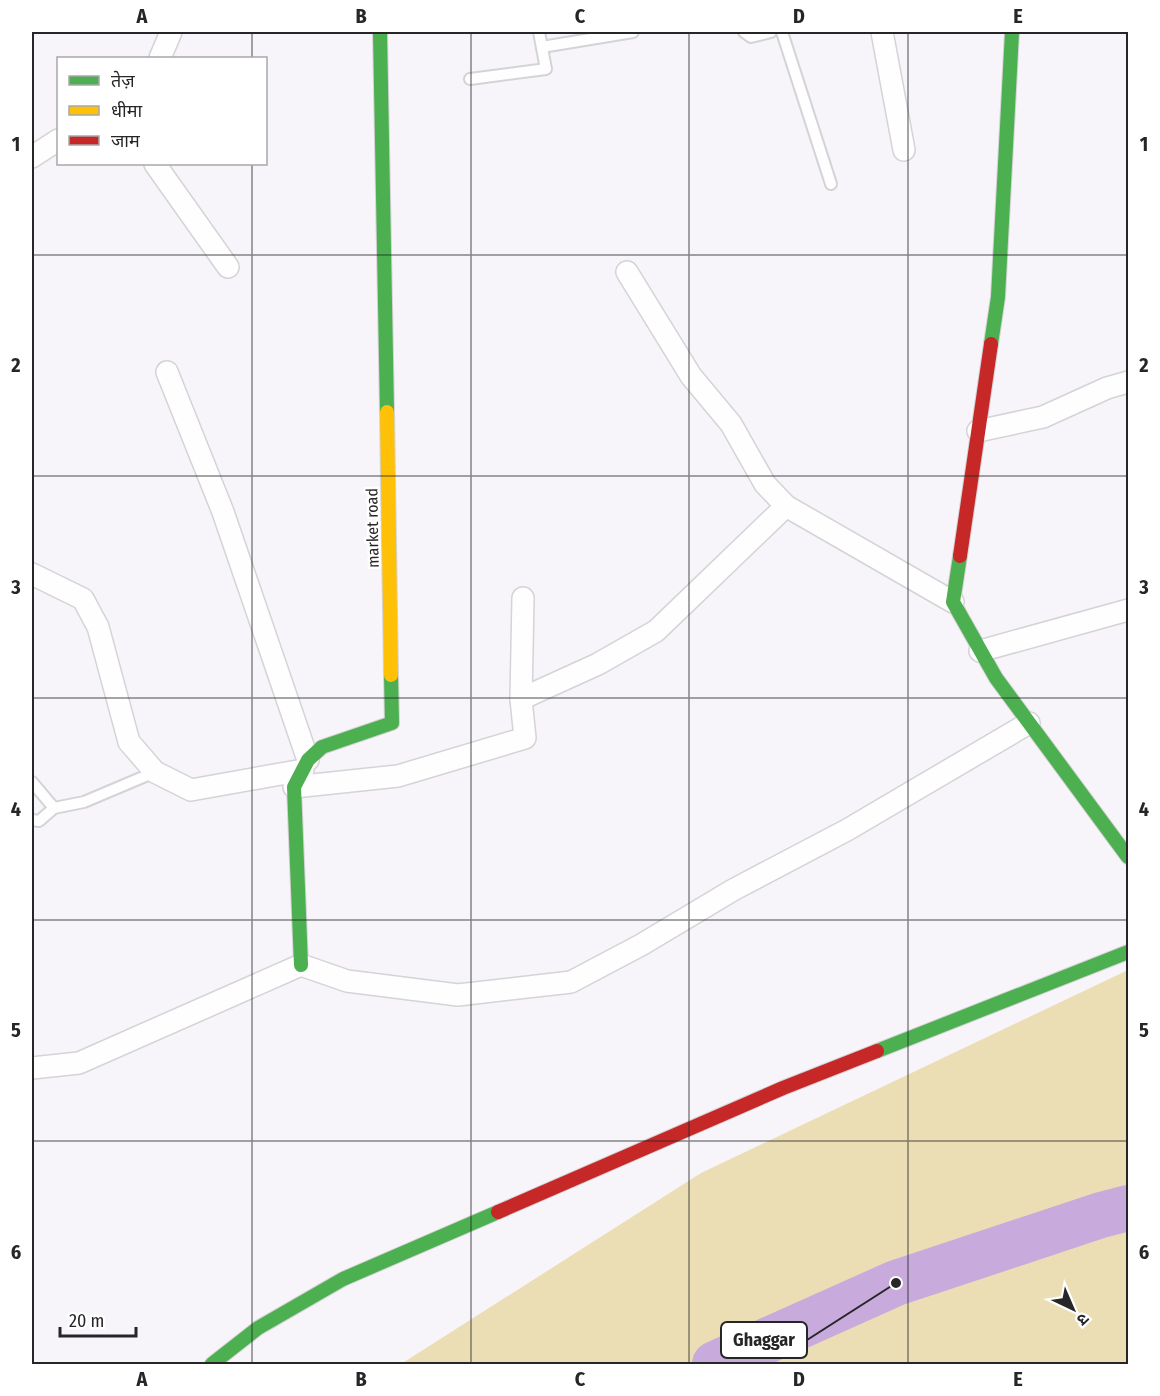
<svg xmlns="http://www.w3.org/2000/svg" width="1160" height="1396" font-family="'Fira Sans Condensed','Noto Sans Devanagari',sans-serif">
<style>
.green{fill:#ecdeb4}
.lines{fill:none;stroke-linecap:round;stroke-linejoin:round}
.river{stroke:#c8abdc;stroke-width:46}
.lane-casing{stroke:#d4d3d6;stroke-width:14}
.street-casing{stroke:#d4d3d6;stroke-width:24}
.fast-casing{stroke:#d4d3d6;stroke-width:16}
.slow-casing{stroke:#d4d3d6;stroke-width:16}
.jam-casing{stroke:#d4d3d6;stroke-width:16}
.lane{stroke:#fefefe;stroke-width:10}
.street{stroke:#fefefe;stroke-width:21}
.fast{stroke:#4caf50;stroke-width:14}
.slow{stroke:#ffc107;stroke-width:14}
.jam{stroke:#c62828;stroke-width:14}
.grid{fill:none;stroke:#262527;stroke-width:1.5;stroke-opacity:0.55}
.labels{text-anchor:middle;stroke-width:5;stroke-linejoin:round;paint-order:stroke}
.street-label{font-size:16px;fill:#262527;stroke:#fff}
.leader{fill:none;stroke:#262527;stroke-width:2}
.callout-dot{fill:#262527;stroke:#fff;stroke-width:2}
.callout{fill:#fff;stroke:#262527;stroke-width:2}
.callout-label{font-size:18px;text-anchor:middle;font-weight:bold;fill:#262527}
.neatline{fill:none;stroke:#262527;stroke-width:2}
.grid-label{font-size:20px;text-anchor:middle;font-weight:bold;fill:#262527}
</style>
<rect width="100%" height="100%" fill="#f7f5f9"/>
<path class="green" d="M1128,970V1364H401L701,1173Z"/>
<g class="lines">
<path class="river" d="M715,1364L896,1283L1101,1215L1128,1208"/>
<defs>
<g id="lane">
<path d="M744,32L751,37L771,32"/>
<path d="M782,32L831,184"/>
<path d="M542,47L633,32"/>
<path d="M470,79L546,69L539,32"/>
<path d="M32,782L54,808L84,802L155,772"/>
<path d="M32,820L39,821L54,808"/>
</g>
<g id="street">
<path d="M882,32L904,150"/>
<path d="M160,58L171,32"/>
<path d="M32,157L58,140"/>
<path d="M155,164L228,267"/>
<path d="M627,272L691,376L731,424L765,484L786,506L953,602"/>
<path d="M167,372L223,512L308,760"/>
<path d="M978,431L1043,417L1107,388L1128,382"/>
<path d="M32,574L83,599L98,627L129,742L155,772L191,790L303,770"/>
<path d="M980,651L1128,610"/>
<path d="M521,699L598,664L656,631L786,506"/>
<path d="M294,787L398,776L525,738L521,699L523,598"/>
<path d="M32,1068L79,1063L301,965L347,981L458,995L571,982L641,945L733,890L847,830L1029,723"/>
</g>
<g id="fast">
<path d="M380,32L387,412"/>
<path d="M991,344L998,297L1012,32"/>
<path d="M960,556L953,602L996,678L1128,857"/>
<path d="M301,965L294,787L308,760L322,747L392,723L391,675"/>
<path d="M877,1051L1128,952"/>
<path d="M212,1364L258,1328L343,1279L498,1212"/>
</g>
<path id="slow" d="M387,412L391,675"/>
<g id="jam">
<path d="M960,556L991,344"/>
<path d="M498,1212L783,1088L877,1051"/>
</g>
</defs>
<use href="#lane" class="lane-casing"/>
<use href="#street" class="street-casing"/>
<use href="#fast" class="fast-casing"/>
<use href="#slow" class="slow-casing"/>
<use href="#jam" class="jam-casing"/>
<use href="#lane" class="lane"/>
<use href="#street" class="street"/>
<use href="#fast" class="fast"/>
<use href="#slow" class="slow"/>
<use href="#jam" class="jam"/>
</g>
<path class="grid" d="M252,32V58M471,32V1364M689,32V1364M908,32V1364M252,164V1364M32,255H1128M32,476H1128M32,698H1128M32,920H1128M32,1141H1128"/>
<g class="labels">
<g class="street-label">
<text transform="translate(372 528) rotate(-91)" y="6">market road</text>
</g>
</g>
<path class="leader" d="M896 1283L807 1340"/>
<circle class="callout-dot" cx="896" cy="1283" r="6"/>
<rect class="callout" x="721" y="1322" width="86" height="36" rx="6"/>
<g class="callout-label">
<text x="764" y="1346">Ghaggar</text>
</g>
<rect width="1160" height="1396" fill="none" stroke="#ffffff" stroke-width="66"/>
<rect x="57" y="57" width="210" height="108" fill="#ffffff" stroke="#a8a8a9" stroke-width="1.5"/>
<rect x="69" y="76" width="30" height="9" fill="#4caf50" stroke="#a8a8a9" stroke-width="1.5"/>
<text x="111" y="87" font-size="18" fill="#262527">तेज़</text>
<rect x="69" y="106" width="30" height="9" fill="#ffc107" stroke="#a8a8a9" stroke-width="1.5"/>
<text x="111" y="117" font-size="18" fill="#262527">धीमा</text>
<rect x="69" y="136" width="30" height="9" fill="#c62828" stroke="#a8a8a9" stroke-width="1.5"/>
<text x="111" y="147" font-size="18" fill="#262527">जाम</text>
<g transform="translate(1073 1309) rotate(136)" stroke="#ffffff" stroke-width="4.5" paint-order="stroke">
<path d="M0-4.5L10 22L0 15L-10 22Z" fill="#262527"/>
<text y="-9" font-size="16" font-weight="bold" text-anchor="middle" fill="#262527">उ</text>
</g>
<path d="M60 1327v9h76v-9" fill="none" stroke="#262527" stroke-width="3"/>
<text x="69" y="1327" font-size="18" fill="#262527" stroke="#ffffff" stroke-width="4.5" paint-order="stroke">20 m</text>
<rect x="33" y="33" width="1094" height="1330" class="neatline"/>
<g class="grid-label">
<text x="142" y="23">A</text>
<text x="361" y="23">B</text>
<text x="580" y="23">C</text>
<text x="799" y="23">D</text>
<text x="1018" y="23">E</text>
<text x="16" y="151">1</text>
<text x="1144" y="151">1</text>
<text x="16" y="372">2</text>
<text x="1144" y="372">2</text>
<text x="16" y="594">3</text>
<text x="1144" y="594">3</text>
<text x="16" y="816">4</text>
<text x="1144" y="816">4</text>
<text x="16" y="1037">5</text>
<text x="1144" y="1037">5</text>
<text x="16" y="1259">6</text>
<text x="1144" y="1259">6</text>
<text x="142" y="1386">A</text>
<text x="361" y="1386">B</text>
<text x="580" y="1386">C</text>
<text x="799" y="1386">D</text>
<text x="1018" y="1386">E</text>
</g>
</svg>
